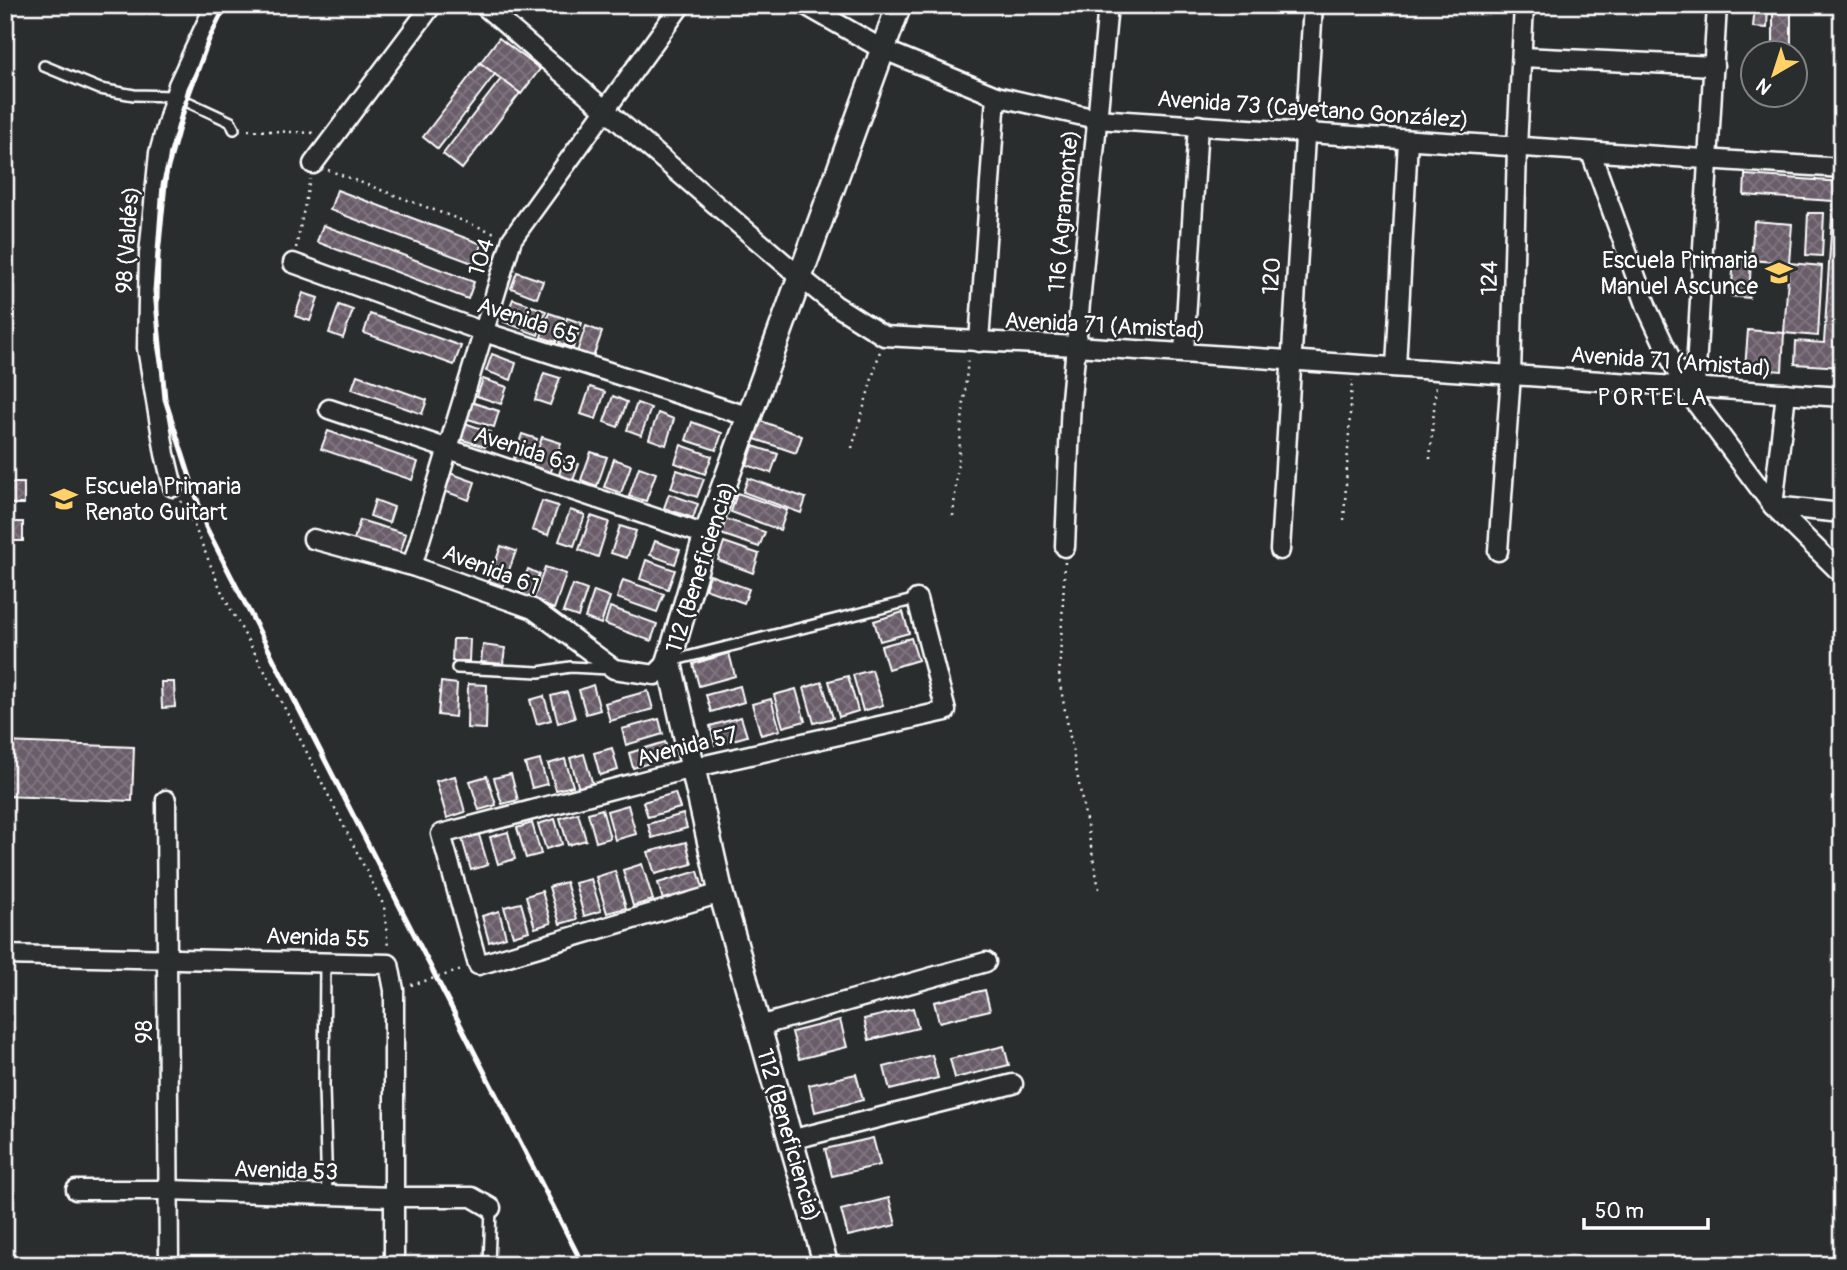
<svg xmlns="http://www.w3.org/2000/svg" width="1847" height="1270" font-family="Pangolin,sans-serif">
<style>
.building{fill:url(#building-cross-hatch);stroke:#fff;stroke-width:2}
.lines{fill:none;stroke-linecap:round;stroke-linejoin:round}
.lane-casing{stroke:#fff;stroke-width:14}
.street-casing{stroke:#fff;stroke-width:23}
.secondary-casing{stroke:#fff;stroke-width:28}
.path{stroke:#fff;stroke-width:2.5;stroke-dasharray:2 5;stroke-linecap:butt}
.lane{stroke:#2a2d2e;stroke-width:9}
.street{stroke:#2a2d2e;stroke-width:18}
.secondary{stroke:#2a2d2e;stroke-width:23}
.rail{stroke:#fff;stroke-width:5}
.labels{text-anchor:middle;stroke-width:5;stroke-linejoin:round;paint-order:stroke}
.street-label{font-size:23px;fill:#fff;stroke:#2a2d2e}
.poi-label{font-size:23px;fill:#fff;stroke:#2a2d2e;text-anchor:end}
.neighbourhood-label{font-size:24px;letter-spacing:2px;fill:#fff;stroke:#2a2d2e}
</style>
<defs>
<pattern id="building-cross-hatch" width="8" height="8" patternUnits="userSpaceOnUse" patternTransform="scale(1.75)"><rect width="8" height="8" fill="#6a5d6a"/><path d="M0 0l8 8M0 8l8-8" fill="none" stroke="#807580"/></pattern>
</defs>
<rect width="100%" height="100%" fill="#2a2d2e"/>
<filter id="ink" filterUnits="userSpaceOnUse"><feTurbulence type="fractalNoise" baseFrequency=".0143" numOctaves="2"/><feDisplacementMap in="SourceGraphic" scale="14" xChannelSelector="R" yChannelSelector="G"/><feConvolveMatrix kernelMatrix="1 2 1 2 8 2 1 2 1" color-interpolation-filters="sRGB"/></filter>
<g filter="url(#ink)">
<g class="building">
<path d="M1755,5H1768L1767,28L1753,27Z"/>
<rect x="1773" y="5" width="18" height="47"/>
<path d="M499,38L540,69L521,94L480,63Z"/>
<path d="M480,63L495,74L438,149L423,137Z"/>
<path d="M501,79L520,93L462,169L443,154Z"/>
<path d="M1745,175L1842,182V367L1795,364L1796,341L1824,343L1833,201L1744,195Z"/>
<path d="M337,190L482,244L475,264L330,210Z"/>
<path d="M1808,213H1824L1822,256L1806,255Z"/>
<path d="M1754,221L1792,224L1789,263L1751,260Z"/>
<path d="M323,225L474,282L468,299L317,242Z"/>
<path d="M1734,259L1751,260L1749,298L1731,296Z"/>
<path d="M1789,263L1822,266L1818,336L1784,333Z"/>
<path d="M517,272L543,281L537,298L511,288Z"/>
<path d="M303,293L318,298L310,321L295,316Z"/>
<path d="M513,299L528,304L520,328L504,322Z"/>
<path d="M339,305L353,310L343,338L329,333Z"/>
<path d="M532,306L546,311L538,335L524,330Z"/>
<path d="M549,313L564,318L556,342L541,337Z"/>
<path d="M370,314L461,346L454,365L364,333Z"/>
<path d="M567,318L582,323L573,348L559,343Z"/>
<path d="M586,326L602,332L593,357L577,352Z"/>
<path d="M1748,330L1784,333L1782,371L1745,368Z"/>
<path d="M492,354L516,363L511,380L486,371Z"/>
<path d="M544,373L560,378L550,405L535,400Z"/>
<path d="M357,375L427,400L422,414L352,389Z"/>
<path d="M483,379L507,387L501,404L477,396Z"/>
<path d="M590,387L605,392L596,419L581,414Z"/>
<path d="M613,396L627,402L618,427L604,422Z"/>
<path d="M471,402L499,411L494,427L465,418Z"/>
<path d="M637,403L651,408L641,435L627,430Z"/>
<path d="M658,413L674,419L666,445L649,439Z"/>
<path d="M761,421L802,436L796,453L755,439Z"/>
<path d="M692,422L722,433L716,450L686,440Z"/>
<path d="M465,423L490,432L485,447L460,439Z"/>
<path d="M328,431L418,462L412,480L321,449Z"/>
<path d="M522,434L537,439L528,466L513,461Z"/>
<path d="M542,437L561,443L550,474L532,467Z"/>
<path d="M681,445L712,456L705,474L675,463Z"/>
<path d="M753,446L778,454L771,473L747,465Z"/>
<path d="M591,452L607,457L597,486L581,480Z"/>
<path d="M564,459L579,464L572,483L558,478Z"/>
<path d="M614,459L631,465L621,493L604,487Z"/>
<path d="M639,467L656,473L646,501L629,496Z"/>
<path d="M677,470L704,479L697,497L671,488Z"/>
<path d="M447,472L475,482L469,500L441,490Z"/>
<path d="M748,478L806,498L801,513L743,492Z"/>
<rect x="5" y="483" width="19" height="21"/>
<path d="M737,493L787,510L780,530L731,512Z"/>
<path d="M669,494L698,504L693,518L664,508Z"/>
<path d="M375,500L394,507L389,523L370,516Z"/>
<path d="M542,501L558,506L548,535L532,530Z"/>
<path d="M570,510L585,515L574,546L559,541Z"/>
<path d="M591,516L609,522L598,557L579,550Z"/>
<path d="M726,519L765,532L759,547L721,534Z"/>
<path d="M360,520L406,534L398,560L352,546Z"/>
<rect x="5" y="522" width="18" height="19"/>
<path d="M620,526L636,531L627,558L611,553Z"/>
<path d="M655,541L680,550L675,564L650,555Z"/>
<path d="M724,542L759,554L753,573L718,560Z"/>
<path d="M501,546L516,551L503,586L489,581Z"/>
<path d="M646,560L675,570L668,589L640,579Z"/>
<path d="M545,567L566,574L554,609L533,601Z"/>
<path d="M528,569L539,574L531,598L519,594Z"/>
<path d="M710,575L749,589L744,603L705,589Z"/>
<path d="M623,580L664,594L657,612L617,598Z"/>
<path d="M573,585L587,590L578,617L563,612Z"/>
<path d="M594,591L610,597L601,624L585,618Z"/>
<path d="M610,607L657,624L651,641L605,624Z"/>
<path d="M903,612L909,633L880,641L874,621Z"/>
<path d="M911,638L918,660L888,669L881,646Z"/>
<path d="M453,639H470L469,661H452Z"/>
<path d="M483,645L505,648L503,664L481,662Z"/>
<path d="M729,653L735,676L699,686L693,664Z"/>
<path d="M872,670L883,705L863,711L853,675Z"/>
<path d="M848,676L858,711L839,717L829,681Z"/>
<path d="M161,682H174L175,707L162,708Z"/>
<path d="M441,682L457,684L455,717L438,715Z"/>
<path d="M822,682L833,718L814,723L804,688Z"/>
<path d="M468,684L487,685L486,729L467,728Z"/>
<path d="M593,685L600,710L586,714L579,690Z"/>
<path d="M740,686L744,702L711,712L706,695Z"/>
<path d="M796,689L805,721L783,727L774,695Z"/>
<path d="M648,691L653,709L610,721L605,703Z"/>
<path d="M567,692L575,718L558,723L551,696Z"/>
<path d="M544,696L551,720L537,724L530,700Z"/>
<path d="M771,699L780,730L761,735L752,704Z"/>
<path d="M741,717L747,736L715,745L710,726Z"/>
<path d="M659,719L663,734L626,745L622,729Z"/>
<path d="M5,742L134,747L132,801L5,796Z"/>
<path d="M665,742L669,757L633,768L629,753Z"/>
<path d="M612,748L618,770L600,775L594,753Z"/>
<path d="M584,754L593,785L579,789L570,758Z"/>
<path d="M565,759L573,786L556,790L548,764Z"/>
<path d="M540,760L547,784L532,788L525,764Z"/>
<path d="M511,774L518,800L502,804L494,778Z"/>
<path d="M455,776L465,812L447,818L436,781Z"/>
<path d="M487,776L496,805L479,810L470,781Z"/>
<path d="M675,793L680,808L648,817L643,802Z"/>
<path d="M628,805L636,834L615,840L607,811Z"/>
<path d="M602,809L610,838L596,842L588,813Z"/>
<path d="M578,813L586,840L568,845L560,818Z"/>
<path d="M683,814L687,828L652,838L648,824Z"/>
<path d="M555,819L562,844L546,849L538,824Z"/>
<path d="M532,823L541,854L526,858L517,828Z"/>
<path d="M508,832L515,859L498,864L490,837Z"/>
<path d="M479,835L488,865L471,870L462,839Z"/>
<path d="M686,842L692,864L655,874L648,852Z"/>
<path d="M642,864L653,900L633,906L623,870Z"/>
<path d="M615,871L626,908L607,913L596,877Z"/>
<path d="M698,871L703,888L663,900L658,883Z"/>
<path d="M591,879L601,911L584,916L575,883Z"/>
<path d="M566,882L577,919L560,924L549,887Z"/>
<path d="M542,891L551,923L535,928L526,896Z"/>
<path d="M521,903L529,931L513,936L504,907Z"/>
<path d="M499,911L506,937L489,942L482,916Z"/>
<path d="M985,990L990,1010L939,1022L934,1002Z"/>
<path d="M913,1008L918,1028L869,1040L864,1019Z"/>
<path d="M840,1020L847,1047L799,1059L792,1032Z"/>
<path d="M1004,1046L1009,1065L955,1078L950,1059Z"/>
<path d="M932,1055L938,1078L890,1090L884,1067Z"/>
<path d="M856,1074L863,1100L815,1112L809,1085Z"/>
<path d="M873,1138L880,1165L832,1176L825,1149Z"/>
<path d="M889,1198L896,1225L848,1236L841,1210Z"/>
</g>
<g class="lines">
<defs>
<g id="lane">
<path d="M44,66L100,89L134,95L175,96L231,122L234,129"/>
<path d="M671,661L917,599"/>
<path d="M457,668L539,672L570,667L609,669"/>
<path d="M325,962L324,1087L327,1196"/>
<path d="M489,1265L491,1208"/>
</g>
<g id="street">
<path d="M483,5L799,276L835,305L884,336L1076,346L1842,397"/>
<path d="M805,5L882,49L996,96L1096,119L1842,168"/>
<path d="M1522,57L1714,66"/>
<path d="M1591,153L1648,310L1684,387L1773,506L1842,574"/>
<path d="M313,164L432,5"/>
<path d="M293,263L484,332L750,417"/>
<path d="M979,342L996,96"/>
<path d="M1184,353L1198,125"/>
<path d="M1396,367L1408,140"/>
<path d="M1695,387L1717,5"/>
<path d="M1786,393L1773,506L1842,513"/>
<path d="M329,409L706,535"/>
<path d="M173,487L165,454L147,348L149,254L159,153L178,85L215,5"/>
<path d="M313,539L412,566L533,609L614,669L655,675L669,661"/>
<path d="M1065,547L1071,399L1108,5"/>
<path d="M1280,550L1313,5"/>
<path d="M1498,551L1511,375L1517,147L1524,5"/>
<path d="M412,566L512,239L681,5"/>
<path d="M166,800L169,1265"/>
<path d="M721,893L478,965L441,834L692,768L946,711L917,599"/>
<path d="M5,955L389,964L394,990V1265"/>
<path d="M759,1026L986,962"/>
<path d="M790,1140L1013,1084"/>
<path d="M76,1190H169L394,1197H472L491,1208"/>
</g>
<path id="secondary" d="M826,1265L721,893L669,661L706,535L899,5"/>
</defs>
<use href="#lane" class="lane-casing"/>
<use href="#street" class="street-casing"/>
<use href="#secondary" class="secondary-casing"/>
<g class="path">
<path d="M248,130L314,133"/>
<path d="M328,170L495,233"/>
<path d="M296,248L310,179"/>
<path d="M852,448L880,351"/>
<path d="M1430,459L1436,385"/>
<path d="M181,501L193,523L223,595L281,701L384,906L388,947"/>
<path d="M953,516L968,359"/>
<path d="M1344,520L1352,380"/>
<path d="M1065,562L1059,679L1100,894"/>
<path d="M411,985L462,970"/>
</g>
<use href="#lane" class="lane"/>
<use href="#street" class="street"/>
<use href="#secondary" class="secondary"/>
<path class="rail" d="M226,5L209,39L186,102L163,185L155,291L165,399L206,527L583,1265"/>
</g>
</g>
<defs>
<symbol id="school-bare" viewBox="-9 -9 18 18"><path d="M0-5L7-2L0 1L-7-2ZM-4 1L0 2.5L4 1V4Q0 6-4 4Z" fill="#ffd166" stroke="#2a2d2e" stroke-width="2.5" paint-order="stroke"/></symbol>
</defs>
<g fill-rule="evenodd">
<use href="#school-bare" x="1760" y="254" width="38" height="38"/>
<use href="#school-bare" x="45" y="480" width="38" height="38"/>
</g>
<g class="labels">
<g class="street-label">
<text transform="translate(1313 109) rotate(4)" y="8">Avenida 73 (Cayetano González)</text>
<text transform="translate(1063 211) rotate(-85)" y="8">116 (Agramonte)</text>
<text transform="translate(127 240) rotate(-86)" y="8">98 (Valdés)</text>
<text transform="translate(481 257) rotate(-72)" y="8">104</text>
<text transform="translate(1271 276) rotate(-86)" y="8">120</text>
<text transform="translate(1489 278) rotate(-89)" y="8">124</text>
<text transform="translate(528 320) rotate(18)" y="8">Avenida 65</text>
<text transform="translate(1105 325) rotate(3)" y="8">Avenida 71 (Amistad)</text>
<text transform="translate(1671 361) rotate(4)" y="8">Avenida 71 (Amistad)</text>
<text transform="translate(525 449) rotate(18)" y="8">Avenida 63</text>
<text transform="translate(700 567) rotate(-72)" y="8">112 (Beneficiencia)</text>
<text transform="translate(491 569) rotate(21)" y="8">Avenida 61</text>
<text transform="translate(687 746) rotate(-14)" y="8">Avenida 57</text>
<text transform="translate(318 937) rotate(2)" y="8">Avenida 55</text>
<text transform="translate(144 1032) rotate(-90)" y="8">98</text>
<text transform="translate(789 1135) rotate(74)" y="8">112 (Beneficiencia)</text>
<text transform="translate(286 1170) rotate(2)" y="8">Avenida 53</text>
</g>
<g class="poi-label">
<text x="1758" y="268">Escuela Primaria<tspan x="1758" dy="26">Manuel Ascunce</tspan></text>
<text x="85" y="494" text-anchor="start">Escuela Primaria<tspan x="85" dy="26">Renato Guitart</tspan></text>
</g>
<g class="neighbourhood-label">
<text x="1653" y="405">PORTELA</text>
</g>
</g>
<rect width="1847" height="1270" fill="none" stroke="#2a2d2e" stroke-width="28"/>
<rect x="14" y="14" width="1819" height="1242" fill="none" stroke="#fff" stroke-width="2.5" filter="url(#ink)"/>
<g transform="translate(1774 74) rotate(219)"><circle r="33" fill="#2a2d2e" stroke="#7f8182" stroke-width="2"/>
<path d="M0-5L12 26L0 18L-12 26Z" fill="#ffd166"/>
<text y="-10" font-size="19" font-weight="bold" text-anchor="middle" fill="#ffffff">N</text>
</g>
<path d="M1584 1218v10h124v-10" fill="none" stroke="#ffffff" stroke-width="3.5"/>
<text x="1595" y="1218" font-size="21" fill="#ffffff" stroke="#2a2d2e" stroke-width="5" paint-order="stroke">50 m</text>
</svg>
